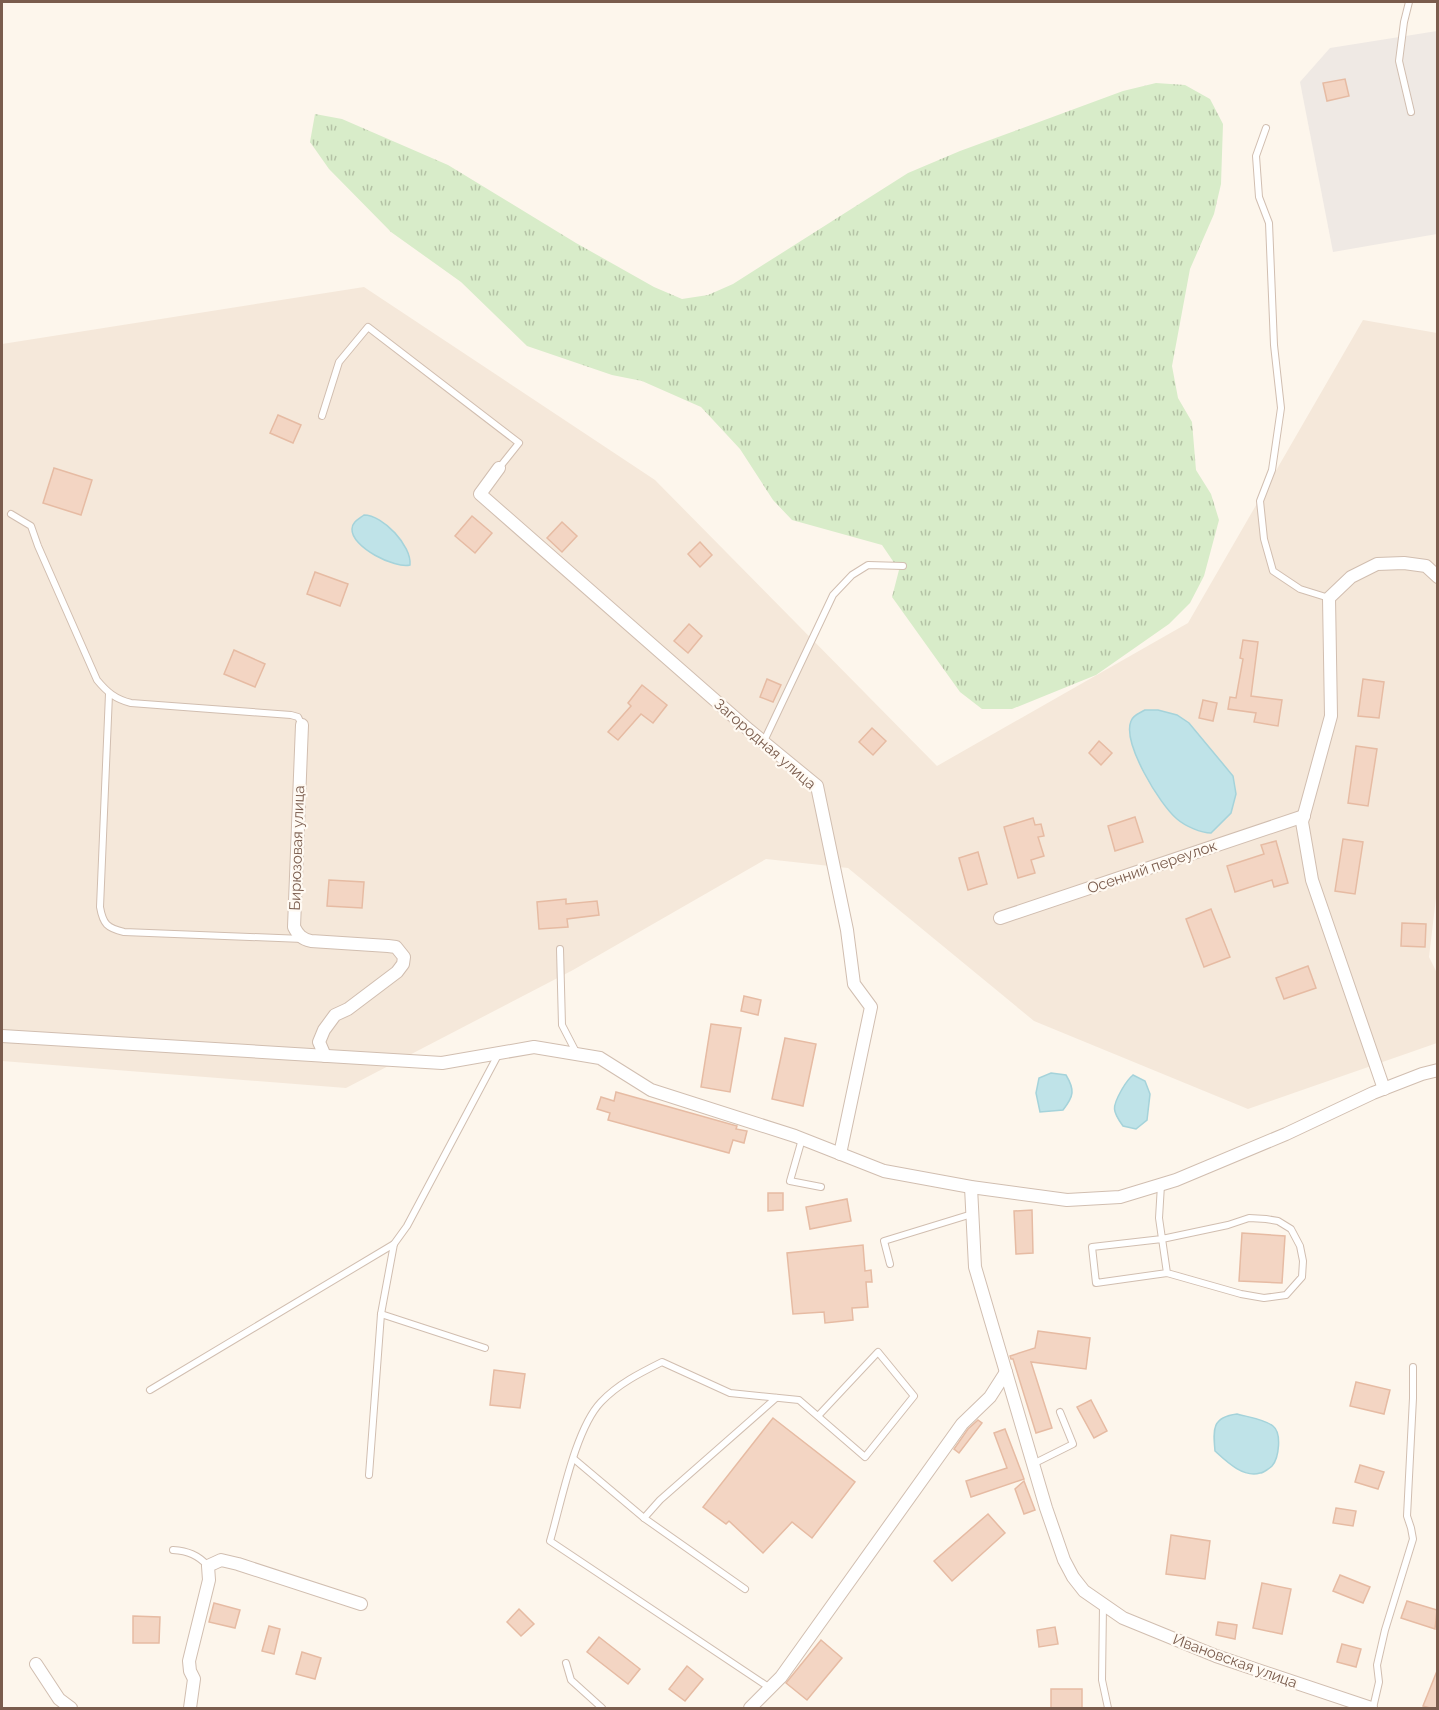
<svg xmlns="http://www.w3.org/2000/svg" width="1439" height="1710" font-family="Raleway,sans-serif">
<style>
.residential{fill:#f5e8da}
.industrial{fill:#efe9e4}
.grass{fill:url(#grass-tufts)}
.water{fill:#bfe3e8;stroke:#a5d3da;stroke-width:1.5}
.building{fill:#f3d5c3;stroke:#e6bba3;stroke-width:1.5}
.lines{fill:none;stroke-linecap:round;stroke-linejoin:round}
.service-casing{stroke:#d1beb0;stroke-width:8}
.minor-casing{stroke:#d1beb0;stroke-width:14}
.service{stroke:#fff;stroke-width:6}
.minor{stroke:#fff;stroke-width:12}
.labels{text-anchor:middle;stroke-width:4.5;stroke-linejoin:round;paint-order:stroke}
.street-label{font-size:15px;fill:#7a5c4d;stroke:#fffaf3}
</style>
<defs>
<pattern id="grass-tufts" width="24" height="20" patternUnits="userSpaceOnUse" patternTransform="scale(1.5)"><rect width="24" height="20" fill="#d8ecc9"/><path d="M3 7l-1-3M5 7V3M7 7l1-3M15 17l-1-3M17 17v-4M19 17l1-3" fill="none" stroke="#b4c2a5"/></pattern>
</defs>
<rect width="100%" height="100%" fill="#fdf6ec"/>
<path class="residential" d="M364,287L655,480L937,766L1188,623L1363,320L1437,333L1438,881L1429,957L1437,973V1043L1248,1109L1034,1021L848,868L766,859L573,970L346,1088L2,1061V344Z"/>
<path class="industrial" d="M1437,31V234L1333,252L1300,82L1330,48Z"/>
<path class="grass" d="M1156,83L1185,85L1210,99L1223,124L1221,184L1214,214L1190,269L1172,366L1178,398L1192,422L1196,470L1211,494L1219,520L1204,576L1190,603L1169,624L1096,675L1012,709H982L960,692L892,597L899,570L882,545L792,520L773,500L740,449L701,407L642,381L612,375L527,346L461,282L391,232L329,169L310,142L315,114L342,119L448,165L576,243L654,287L682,299L708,295L733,284L908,173L960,151L1123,91Z"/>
<g class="water">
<path d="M364,515C383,515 412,546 410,565C395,569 351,547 352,529C352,522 359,519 364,515Z"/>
<path d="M1145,710H1158L1177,715L1189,723L1233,776L1236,794L1231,813L1211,833C1201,833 1185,826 1177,819C1160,805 1122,743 1131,721C1133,715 1140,713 1145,710Z"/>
<path d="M1051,1073L1066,1075C1075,1090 1074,1096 1063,1110L1040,1112L1036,1093L1039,1078Z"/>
<path d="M1133,1075L1145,1081L1150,1094L1147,1120L1136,1129L1123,1126C1112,1111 1112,1107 1121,1091C1125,1084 1127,1080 1133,1075Z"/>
<path d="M1237,1414C1248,1417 1264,1419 1273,1426C1282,1433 1279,1458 1272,1466C1270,1468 1263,1473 1260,1473C1243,1478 1226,1461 1215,1451C1213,1429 1212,1417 1237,1414Z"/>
</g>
<g class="building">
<path d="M1345,79L1349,96L1327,101L1323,83Z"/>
<path d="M278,415L301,425L293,443L270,433Z"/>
<path d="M54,468L92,480L81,515L43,503Z"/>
<path d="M472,516L492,533L475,553L455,536Z"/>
<path d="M562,522L577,536L562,552L547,538Z"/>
<path d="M700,542L712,555L700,567L688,554Z"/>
<path d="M315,572L348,584L340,606L307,594Z"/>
<path d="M689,624L702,636L688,653L674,641Z"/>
<path d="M1243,640L1258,642L1251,696L1282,700L1278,726L1254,722L1256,713L1228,709L1230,697L1236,698L1243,659L1240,658Z"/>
<path d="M234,650L265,664L255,687L224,674Z"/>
<path d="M767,679L781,685L773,702L760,697Z"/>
<path d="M1363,679L1384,682L1379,718L1358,716Z"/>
<path d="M642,685L667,705L653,723L641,714L618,740L608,732L631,706L628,703Z"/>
<path d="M1203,700L1217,703L1213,721L1199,718Z"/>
<path d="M872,728L886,741L873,755L859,742Z"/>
<path d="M1099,741L1112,753L1101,765L1089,753Z"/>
<path d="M1356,746L1377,749L1368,806L1348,803Z"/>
<path d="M1135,817L1143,842L1115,851L1108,826Z"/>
<path d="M1033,818L1035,825L1041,824L1044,836L1038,837L1044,856L1031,860L1035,873L1018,878L1004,827Z"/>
<path d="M1343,839L1363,842L1355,894L1335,891Z"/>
<path d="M1276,841L1288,883L1274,887L1272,880L1235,892L1227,866L1264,854L1261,845Z"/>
<path d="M978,852L987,884L968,890L959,858Z"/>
<path d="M329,880L364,882L362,908L327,906Z"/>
<path d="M566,899V904L597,901L599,915L567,919L568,927L539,929L537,902Z"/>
<path d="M1211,909L1230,957L1204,967L1186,919Z"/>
<path d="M1402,923L1426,924L1425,947L1401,946Z"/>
<path d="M1308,966L1316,988L1284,999L1276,978Z"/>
<path d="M744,996L761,1000L758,1015L741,1011Z"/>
<path d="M711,1024L741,1028L730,1092L701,1087Z"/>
<path d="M785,1038L816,1044L803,1106L772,1099Z"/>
<path d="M616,1092L737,1126L736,1129L747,1131L744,1143L733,1140L729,1153L608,1120L610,1113L597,1109L601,1097L614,1101Z"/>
<path d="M768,1193H783V1210L768,1211Z"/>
<path d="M847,1199L851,1221L810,1229L806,1207Z"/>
<path d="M1032,1210L1033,1253L1016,1254L1014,1211Z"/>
<path d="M1242,1233L1285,1236L1282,1283L1239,1281Z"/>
<path d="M863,1245L865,1271L871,1270L872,1282H866L868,1307L852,1308L853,1320L825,1323L824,1312L793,1314L787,1253Z"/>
<path d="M1038,1331L1090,1338L1086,1369L1031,1362L1052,1428L1036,1433L1013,1359H1011L1010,1356L1035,1348Z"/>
<path d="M494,1370L525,1374L520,1408L490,1405Z"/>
<path d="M1356,1382L1390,1390L1384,1414L1350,1406Z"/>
<path d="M1091,1400L1107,1431L1094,1438L1077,1407Z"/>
<path d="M773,1418L855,1482L812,1538L792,1522L763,1553L729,1521L726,1524L703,1507Z"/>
<path d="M978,1420L982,1423L959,1453L954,1449L968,1429Z"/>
<path d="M1005,1429L1024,1479L971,1497L966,1481L1007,1468L994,1433Z"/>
<path d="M1360,1465L1384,1472L1378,1489L1355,1482Z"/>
<path d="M1024,1481L1035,1510L1024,1514L1015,1489Z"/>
<path d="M1336,1508L1356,1511L1353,1526L1333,1523Z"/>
<path d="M988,1514L1005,1533L952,1581L934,1561Z"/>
<path d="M1171,1535L1210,1541L1205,1579L1166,1574Z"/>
<path d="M1340,1575L1370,1587L1363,1603L1333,1591Z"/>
<path d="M1262,1583L1291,1589L1282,1634L1253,1628Z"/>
<path d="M1407,1601L1437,1610L1435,1629L1401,1618Z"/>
<path d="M214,1603L240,1610L235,1628L209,1622Z"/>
<path d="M519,1609L534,1624L521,1636L507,1622Z"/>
<path d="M133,1616L160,1617L159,1643H133Z"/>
<path d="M1218,1622L1237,1625L1235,1639L1216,1635Z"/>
<path d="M269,1626L280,1629L274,1654L262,1651Z"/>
<path d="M1055,1627L1058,1644L1039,1647L1037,1630Z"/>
<path d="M599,1637L640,1669L628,1684L587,1652Z"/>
<path d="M821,1640L842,1658L807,1700L786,1683Z"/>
<path d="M1342,1644L1361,1649L1356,1667L1337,1662Z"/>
<path d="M302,1652L321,1658L315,1679L296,1674Z"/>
<path d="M687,1666L703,1679L685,1701L669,1689Z"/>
<path d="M1437,1671V1708H1430L1423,1706Z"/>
<rect x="1051" y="1689" width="31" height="19"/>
</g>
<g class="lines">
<defs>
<g id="service">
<path d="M1409,2L1404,22L1399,61L1411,112"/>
<path d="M1266,128L1256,156L1259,197L1269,223L1274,345L1281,408L1272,470L1260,501L1264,539L1273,571L1300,589L1329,598"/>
<path d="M322,416L339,362L368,327L519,443L499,468"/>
<path d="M11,514L31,526L38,546L97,680C107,692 115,699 131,703L291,715L298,717L302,725"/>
<path d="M109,694L100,907C103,924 107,928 124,932L303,939"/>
<path d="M764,741L833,595L852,575L868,565L903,566"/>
<path d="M560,949L562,1025L577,1054"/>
<path d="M802,1139L790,1181L821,1187"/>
<path d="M1161,1185L1159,1218L1167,1273L1241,1294L1264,1298L1286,1295L1302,1277L1303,1261L1300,1246L1291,1229L1278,1221L1266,1219L1249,1218L1228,1225L1162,1239L1092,1247L1096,1283L1167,1273"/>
<path d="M890,1264L884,1241L972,1214"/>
<path d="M381,1314L485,1348"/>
<path d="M150,1390L394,1244"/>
<path d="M574,1459L644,1518L745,1589"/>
<path d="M1033,1464L1073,1444L1060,1412"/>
<path d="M369,1475L381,1314L394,1244L407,1226L499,1053"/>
<path d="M644,1518L660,1500L776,1398"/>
<path d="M173,1550C188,1551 198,1555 208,1566"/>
<path d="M1103,1606L1102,1680L1108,1708"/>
<path d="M566,1663L571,1680L602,1708"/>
<path d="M770,1688L550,1541C561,1504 575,1429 601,1402C618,1384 640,1373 662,1362L730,1393L799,1400L865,1457L914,1396L878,1352L818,1416"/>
<path d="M1373,1708L1379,1682L1377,1665L1385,1630L1413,1539L1411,1528L1407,1516L1413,1398V1367"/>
</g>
<g id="minor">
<path d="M499,468L480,494L749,730L817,786L847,930L854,984L871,1007L840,1154"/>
<path d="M302,725L294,927C298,935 302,939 311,941L388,946L396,947L404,957L403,964L397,972L348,1009L335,1015L324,1030L319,1042L325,1056"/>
<path d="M1000,918L1304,816"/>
<path d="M2,1036L442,1063L534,1047L600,1058L651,1090L795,1136L884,1171L971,1187L1067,1200L1120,1197L1176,1180L1286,1134L1373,1093L1422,1074L1438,1070"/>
<path d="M1384,1089L1312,880L1302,822L1331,716L1329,598L1351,577L1377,564L1404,563L1426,566L1438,577"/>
<path d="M971,1187L975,1267L1046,1508L1064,1560L1073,1577L1084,1591L1123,1618L1216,1656L1371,1708"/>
<path d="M36,1664L59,1699L71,1708"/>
<path d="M190,1708L194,1679L190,1671L189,1661L209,1580L208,1566L221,1560L238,1564L361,1604"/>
<path d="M750,1708L781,1677L962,1424L990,1397L1006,1372"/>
</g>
</defs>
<use href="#service" class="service-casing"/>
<use href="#minor" class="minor-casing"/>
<use href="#service" class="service"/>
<use href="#minor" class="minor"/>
</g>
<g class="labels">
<g class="street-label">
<text transform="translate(765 744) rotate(41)" y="5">Загородная улица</text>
<text transform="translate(297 848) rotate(-88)" y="5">Бирюзовая улица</text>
<text transform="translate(1152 867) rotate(-19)" y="5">Осенний переулок</text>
<text transform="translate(1235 1661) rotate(20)" y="5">Ивановская улица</text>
</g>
</g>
<rect width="1439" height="1710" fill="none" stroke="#7a5c4d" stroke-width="6"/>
</svg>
